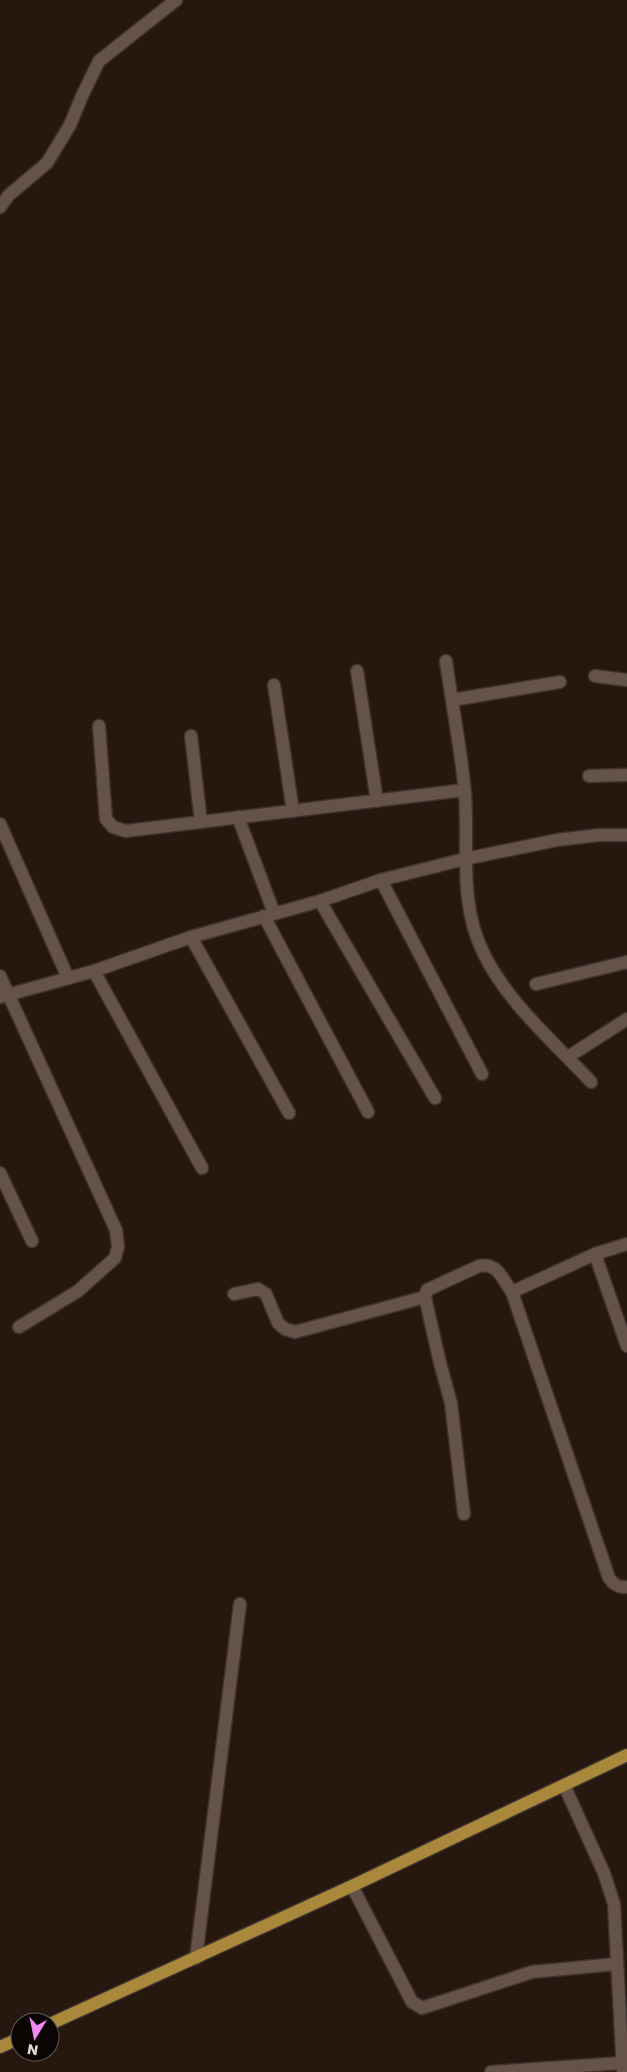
<svg xmlns="http://www.w3.org/2000/svg" width="627" height="2072" font-family="Poppins,sans-serif">
<style>
.lines{fill:none;stroke-linecap:round;stroke-linejoin:round}
.minor-casing{stroke:#3d322e;stroke-width:15}
.major-casing{stroke:#3d322e;stroke-width:15}
.minor{stroke:#655349;stroke-width:12}
.major{stroke:#a9873b;stroke-width:12}
</style>
<rect width="100%" height="100%" fill="#26170f"/>
<g class="lines">
<defs>
<g id="minor">
<path d="M0,207L9,195L47,163L70,125L82,96L99,61L176,0"/>
<path d="M446,661C452,705 461,749 465,793C469,847 458,904 484,954C507,1002 555,1043 591,1082"/>
<path d="M357,671L377,801"/>
<path d="M595,676L627,680"/>
<path d="M274,685L293,811"/>
<path d="M452,700L560,682"/>
<path d="M99,726L106,819L113,827L126,831L464,790"/>
<path d="M191,736L201,822"/>
<path d="M589,776L627,775"/>
<path d="M238,817L274,913"/>
<path d="M0,824L68,978"/>
<path d="M381,880L482,1074"/>
<path d="M320,901L435,1098"/>
<path d="M264,916L368,1112"/>
<path d="M191,937L289,1113"/>
<path d="M94,971L202,1168"/>
<path d="M0,976L116,1230L118,1247L115,1258L78,1291L19,1327"/>
<path d="M536,984L627,962"/>
<path d="M0,997L94,971L191,937L320,901L381,880L465,859L557,840L599,835H627"/>
<path d="M568,1057L627,1019"/>
<path d="M0,1173L32,1241"/>
<path d="M595,1254L627,1346"/>
<path d="M512,1292L595,1254L627,1244"/>
<path d="M234,1294L258,1289L266,1294L278,1323L285,1329L295,1332L425,1297"/>
<path d="M464,1514L451,1403L440,1363L425,1297L427,1290L479,1266C498,1262 502,1279 512,1292L609,1578C614,1585 619,1588 627,1587"/>
<path d="M564,1785L604,1873L614,1904L623,2072"/>
<path d="M352,1886L412,2002L422,2008L532,1972L616,1964"/>
<path d="M196,1958L240,1604"/>
<path d="M491,2072L622,2063"/>
</g>
<g id="major">
<path d="M50,2024L352,1886L627,1755"/>
<path d="M0,2047L20,2038"/>
</g>
</defs>
<use href="#minor" class="minor-casing"/>
<use href="#major" class="major-casing"/>
<use href="#minor" class="minor"/>
<use href="#major" class="major"/>
</g>
<g transform="translate(35 2037) rotate(190)"><circle r="24" fill="#0a0503" stroke="#615a56"/>
<path d="M0-4L9 19L0 12L-9 19Z" fill="#f38af2"/>
<text y="-8" font-size="14" font-weight="bold" text-anchor="middle" fill="#e4d9d3">N</text>
</g>
</svg>
